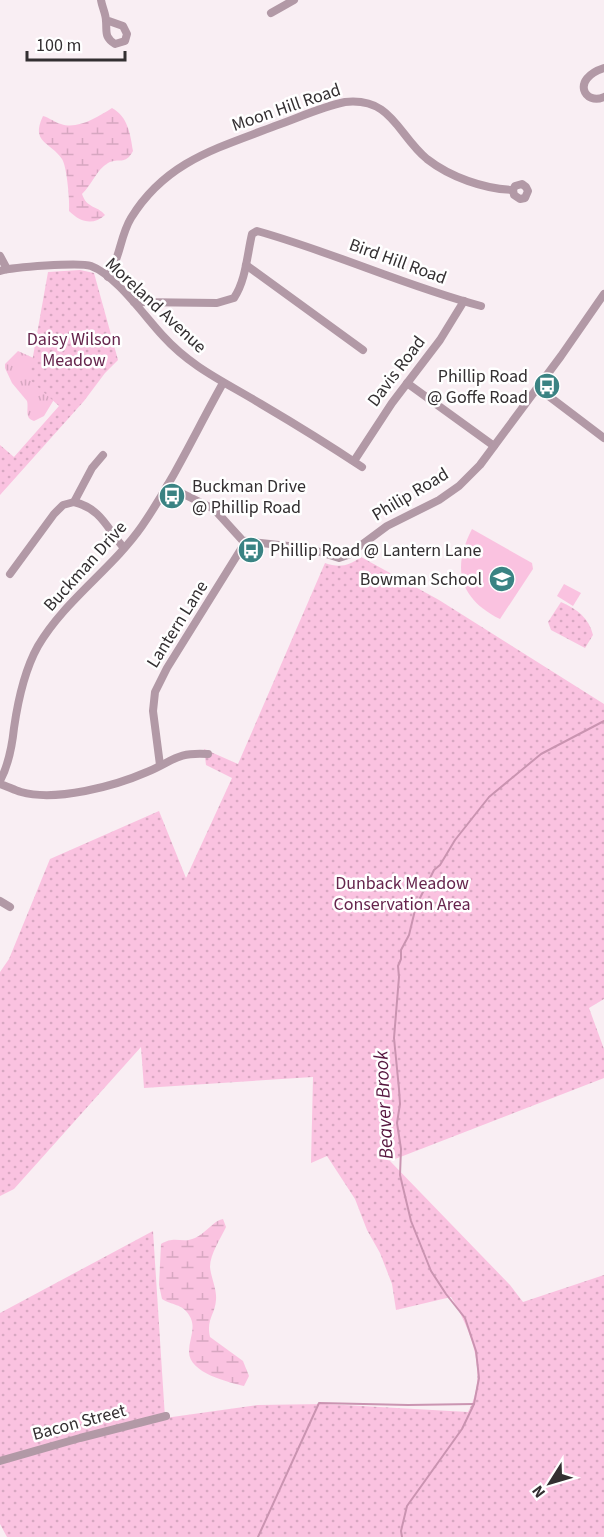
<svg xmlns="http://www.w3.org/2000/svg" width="604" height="1537" font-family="'Source Sans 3',sans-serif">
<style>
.grass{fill:url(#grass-tufts)}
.wetland{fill:url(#wetland-marsh)}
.park{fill:url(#park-dots)}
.garden{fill:#fac2e0}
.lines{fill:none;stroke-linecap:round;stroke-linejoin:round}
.stream{stroke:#ca94b1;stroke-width:2}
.minor{stroke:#b299a6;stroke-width:8}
.labels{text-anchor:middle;stroke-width:5;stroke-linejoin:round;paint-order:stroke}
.street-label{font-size:18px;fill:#332f31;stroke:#fff}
.park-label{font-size:18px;fill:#66254d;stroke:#fff}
.poi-label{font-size:18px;fill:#332f31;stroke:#fff;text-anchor:end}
.water-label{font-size:20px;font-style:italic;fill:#56163f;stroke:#fff}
</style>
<defs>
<pattern id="grass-tufts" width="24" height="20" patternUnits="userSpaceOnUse" patternTransform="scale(1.5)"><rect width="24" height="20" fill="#fac2e0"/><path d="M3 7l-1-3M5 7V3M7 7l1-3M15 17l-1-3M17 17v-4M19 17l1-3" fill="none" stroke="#d7a7c1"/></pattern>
<pattern id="wetland-marsh" width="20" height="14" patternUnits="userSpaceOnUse" patternTransform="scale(1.5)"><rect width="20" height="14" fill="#fac2e0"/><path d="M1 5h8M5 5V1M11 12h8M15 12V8" fill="none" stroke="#d7a7c1"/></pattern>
<pattern id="park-dots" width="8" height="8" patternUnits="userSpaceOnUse" patternTransform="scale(1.5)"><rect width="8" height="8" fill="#fac2e0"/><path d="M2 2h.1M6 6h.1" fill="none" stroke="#d7a7c1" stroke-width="1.8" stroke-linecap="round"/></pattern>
</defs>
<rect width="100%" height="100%" fill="#f9eef3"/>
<path class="grass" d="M18,351L38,360L58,393L44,416L34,421C24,418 29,409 27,401L12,383L5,368V364Z"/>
<g class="wetland">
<path d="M112,108C128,117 130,133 133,151C125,166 119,157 108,163C96,170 92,185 82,194C87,209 97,205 105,215C93,226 80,222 69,211C70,203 67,166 62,159C51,142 30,143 43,116C50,118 54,122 61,124C77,130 98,117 112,108Z"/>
<path d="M223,1219L226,1227C221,1238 210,1254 210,1267C211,1278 217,1289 216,1300C215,1315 206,1319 210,1337L243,1361L249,1376L244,1386C228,1382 188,1373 189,1351C189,1339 197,1327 189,1315C183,1304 171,1305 162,1299L159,1285L161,1244C175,1235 182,1244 195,1238C205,1234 214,1220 223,1219Z"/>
</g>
<g class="park">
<path d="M80,270L94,273L118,360L105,373L84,401L0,495V445L14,457L59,406L29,379L48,272Z"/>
<path d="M361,557L439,600L604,704V999L589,1008L604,1049V1078L390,1161L510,1285L523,1302L604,1275V1537H7L0,1524V1313L153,1231L165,1418L257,1405L326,1404L468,1412C489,1374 471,1330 451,1297L396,1310L392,1284L380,1253L367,1230L355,1199L327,1156L311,1163L313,1077L144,1088L141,1047L14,1189L0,1196V972L9,959L50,859L159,811L186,878L232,778L206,765L204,749L238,764L325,563C339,568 349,566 361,557Z"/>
<path d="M561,602C577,609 589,618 593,635L585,648L551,630L548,622Z"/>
</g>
<g class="garden">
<path d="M472,529L532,563L533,569L500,619C460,599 451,569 472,529Z"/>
<path d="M564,584L581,593L573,606L557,596Z"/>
</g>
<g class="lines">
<g class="stream">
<path d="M258,1537L319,1403L408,1405L474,1404"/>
<path d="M402,1537L401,1531L407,1506L462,1429L474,1404L479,1378L476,1351L465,1318L446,1294L431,1271L411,1221L400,1175L401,1149L397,1123L400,1104L399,1089L394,1038L399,977L398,966L401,959V950L409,935L416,906L434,870L440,865L455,840L489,797L541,754L604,721"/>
</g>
<g class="minor">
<path d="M101,0C102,7 106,14 106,21C107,32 104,37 115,44L125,41L127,34L123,26L106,20"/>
<path d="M271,13L294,0"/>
<path d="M604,68C570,79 585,106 604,97"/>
<path d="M0,256L7,269"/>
<path d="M246,265L363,350"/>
<path d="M0,271C12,267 80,262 91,266C116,275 145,317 163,336C192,368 225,382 261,404C295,424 329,445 362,467"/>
<path d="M108,277C120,259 120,236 131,218C166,161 218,148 275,126C298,118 321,107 345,102C392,97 397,134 427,159C450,177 484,189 513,190L514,195L520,199L525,198L528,191L526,187L522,184L515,186L513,190"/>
<path d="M134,302L217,303L234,298C246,280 247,255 252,234L257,231C333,252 405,286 481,306"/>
<path d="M407,383L494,446"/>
<path d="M538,388L604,438"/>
<path d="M103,455L92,468L74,502C102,509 107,529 124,548"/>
<path d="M354,461L392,403L440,340L464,301"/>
<path d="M167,486L214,509L243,541L307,548L339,558L348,555L387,526L439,500L459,486L480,465L561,356L604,294"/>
<path d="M10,574L54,514L63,505L74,502"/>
<path d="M160,765L153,711L155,692L167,668L246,541"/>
<path d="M0,781C9,764 12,747 14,728C18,700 24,671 38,646C65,600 112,569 142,526C173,481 196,431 223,383"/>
<path d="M0,784C7,786 14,790 21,792C56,802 115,786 147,772C174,761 175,752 208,754"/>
<path d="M0,901L10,907"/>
<path d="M0,1461L80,1438L166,1416"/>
</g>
</g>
<defs>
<symbol id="bus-disc" viewBox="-11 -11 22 22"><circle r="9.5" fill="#3a8383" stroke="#fff"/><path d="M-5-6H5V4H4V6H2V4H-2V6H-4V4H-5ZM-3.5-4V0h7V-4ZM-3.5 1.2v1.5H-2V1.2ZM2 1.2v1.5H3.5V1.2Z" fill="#fff"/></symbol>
<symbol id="school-disc" viewBox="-11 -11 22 22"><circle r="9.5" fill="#3a8383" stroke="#fff"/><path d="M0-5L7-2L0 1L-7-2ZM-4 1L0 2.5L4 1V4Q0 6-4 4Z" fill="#fff"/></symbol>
</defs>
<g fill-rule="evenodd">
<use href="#bus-disc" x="532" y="371" width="30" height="30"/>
<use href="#bus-disc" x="157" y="481" width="30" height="30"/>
<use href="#bus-disc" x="236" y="535" width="30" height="30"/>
<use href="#school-disc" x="487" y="564" width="30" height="30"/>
</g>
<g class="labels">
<g class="street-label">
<text transform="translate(286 107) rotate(-19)" y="6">Moon Hill Road</text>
<text transform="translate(398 261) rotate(20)" y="6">Bird Hill Road</text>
<text transform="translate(156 305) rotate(43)" y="6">Moreland Avenue</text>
<text transform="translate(396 371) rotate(-53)" y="6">Davis Road</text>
<text transform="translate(410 494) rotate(-31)" y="6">Philip Road</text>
<text transform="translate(85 566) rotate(-48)" y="6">Buckman Drive</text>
<text transform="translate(177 624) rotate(-58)" y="6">Lantern Lane</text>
<text transform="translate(79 1422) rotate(-15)" y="6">Bacon Street</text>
</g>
<g class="park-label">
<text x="74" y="345">Daisy Wilson<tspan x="74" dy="21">Meadow</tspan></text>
<text x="402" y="889">Dunback Meadow<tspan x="402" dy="21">Conservation Area</tspan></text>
</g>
<g class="poi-label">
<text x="528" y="382">Phillip Road<tspan x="528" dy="21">@ Goffe Road</tspan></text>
<text x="192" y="492" text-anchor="start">Buckman Drive<tspan x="192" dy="21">@ Phillip Road</tspan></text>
<text x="270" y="556" text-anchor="start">Phillip Road @ Lantern Lane</text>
<text x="482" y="585">Bowman School</text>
</g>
<g class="water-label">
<text transform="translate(383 1105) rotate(-93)" y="7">Beaver Brook</text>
</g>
</g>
<g transform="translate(550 1483) rotate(233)" stroke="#ffffff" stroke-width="4.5" paint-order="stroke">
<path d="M0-4.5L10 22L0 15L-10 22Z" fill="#332f31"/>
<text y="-9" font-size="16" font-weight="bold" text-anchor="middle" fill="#332f31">N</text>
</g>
<path d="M27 51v9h98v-9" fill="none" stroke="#332f31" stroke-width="3"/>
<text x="36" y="51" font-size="18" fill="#332f31" stroke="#ffffff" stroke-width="4.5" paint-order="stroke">100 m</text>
</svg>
